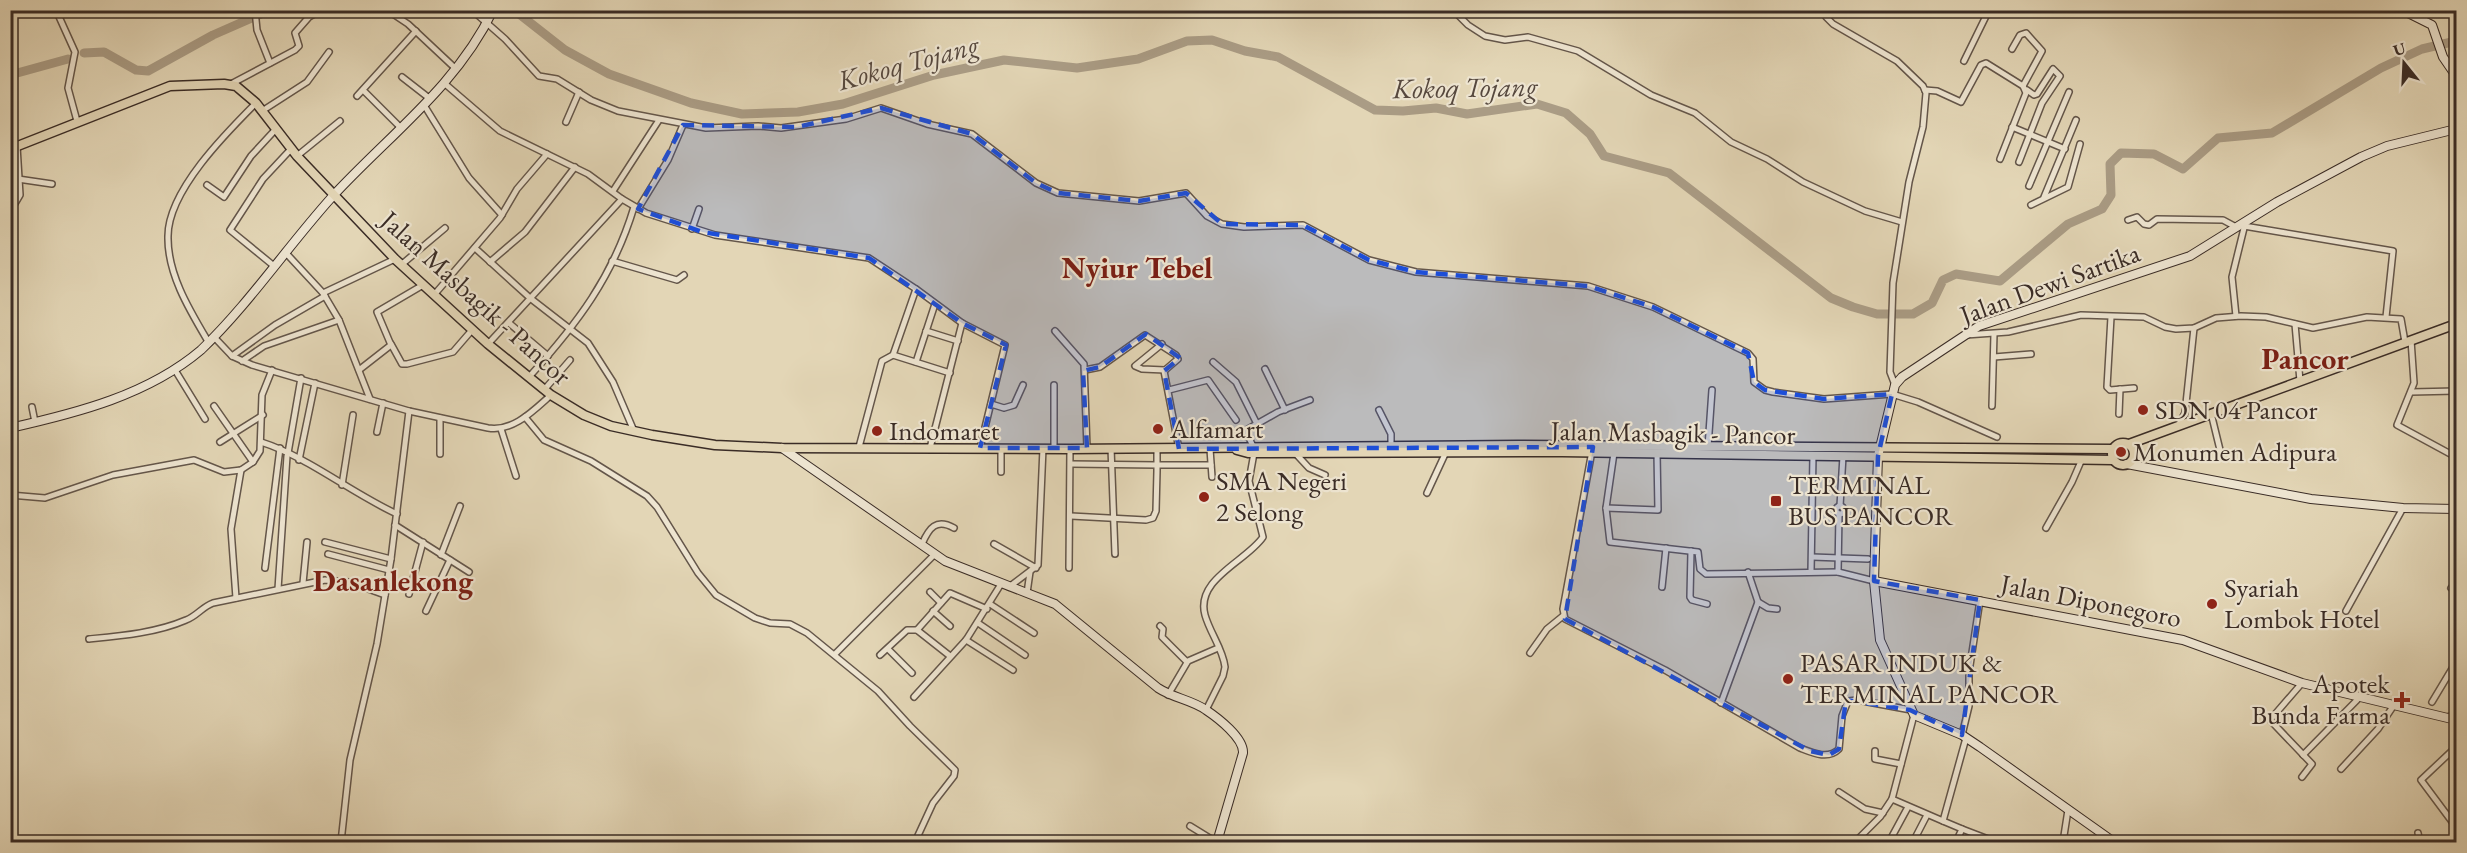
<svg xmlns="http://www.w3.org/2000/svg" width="2467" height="853" font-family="'EB Garamond',serif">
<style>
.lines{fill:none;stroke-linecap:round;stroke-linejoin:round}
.river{stroke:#aa9c85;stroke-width:9}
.street-casing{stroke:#64564a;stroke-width:8}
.secondary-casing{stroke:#3a2c26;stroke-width:10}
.primary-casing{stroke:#3a2c26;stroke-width:11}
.street{stroke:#ede4d0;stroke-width:5}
.secondary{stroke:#ede4d0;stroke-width:8}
.primary{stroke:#e3d6b6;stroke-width:8}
.marked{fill:#1d4ed8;fill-opacity:0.2;stroke:#1d4ed8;stroke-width:4.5;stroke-dasharray:12 8;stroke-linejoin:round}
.poi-dot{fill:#8f2418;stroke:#ede4d0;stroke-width:2}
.labels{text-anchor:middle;stroke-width:4.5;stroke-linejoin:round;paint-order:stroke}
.street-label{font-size:27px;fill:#3a2c26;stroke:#ede4d0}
.poi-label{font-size:27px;fill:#3a2c26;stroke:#ede4d0;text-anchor:start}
.water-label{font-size:28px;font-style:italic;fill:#56483e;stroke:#ede4d0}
.quarter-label{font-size:30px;font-weight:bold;fill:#7a1f14;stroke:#ede4d0}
</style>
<rect width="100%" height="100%" fill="#e3d6b6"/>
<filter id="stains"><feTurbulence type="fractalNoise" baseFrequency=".00333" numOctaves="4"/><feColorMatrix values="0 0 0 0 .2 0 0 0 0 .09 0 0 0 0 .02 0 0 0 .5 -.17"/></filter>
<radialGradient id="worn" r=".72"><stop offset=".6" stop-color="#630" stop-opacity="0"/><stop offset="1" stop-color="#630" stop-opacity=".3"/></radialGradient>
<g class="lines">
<g class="river">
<path d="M514,10L565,50L609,74L691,103L742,114L798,112L843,104L934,75L1004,60L1077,68L1138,59L1187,41L1212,40L1245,51L1278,57L1375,110L1403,111L1436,108L1467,114L1537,104L1566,113L1590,134L1604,156L1669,173L1831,298L1853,307L1877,314H1913L1932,303L1943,280L1956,274L2000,281L2068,224L2102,209L2111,195L2110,164L2121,153L2154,154L2183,169L2218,138L2272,133L2381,68L2422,49L2456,41"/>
<path d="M84,53L104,52L136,70L148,71L213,35L270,10"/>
<path d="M10,75L68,59"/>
</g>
<defs>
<g id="street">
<path d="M56,10L75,52L68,88L77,121"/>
<path d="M255,10L257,30L270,63"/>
<path d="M387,10L408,24L456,69"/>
<path d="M472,10L505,39L539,76L557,79L591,100L618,111L706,128L758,126L781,128L846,119L881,108L927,124L972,134L1036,183L1058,193L1139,201L1186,193L1207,216L1222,224L1244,227L1303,225L1369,260L1416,272L1588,286L1653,307L1748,353L1753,359L1754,382L1765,390L1773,392L1824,399L1892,394L1918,402L1997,437"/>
<path d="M1453,10L1468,25L1485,36L1505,40L1528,37L1578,51L1651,95L1695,113L1731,142L1767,159L1803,182L1865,211L1902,222"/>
<path d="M1826,10V17L1833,24L1897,61L1923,86L1926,93L1923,127L1909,182L1893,283L1890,372L1895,385"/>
<path d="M2012,49L2020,35L2026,33L2042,51L2023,86"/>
<path d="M1964,61L1989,10"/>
<path d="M402,77L429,98"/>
<path d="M444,83L500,131L588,174L622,199L646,213L715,235L869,258L916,289"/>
<path d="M231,84L295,50L299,46L295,33L309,17L322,10"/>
<path d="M363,90L401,128"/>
<path d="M1925,90L1937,91L1961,102L1981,65L1986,63L2023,86L2026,93L2000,159"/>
<path d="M357,96L416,31"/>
<path d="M424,105L469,178L502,215"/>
<path d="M262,111L307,82L329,52"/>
<path d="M566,122L579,92"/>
<path d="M2012,127L2065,149"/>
<path d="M297,156L340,121"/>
<path d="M2019,162L2042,103L2060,76L2053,69L2037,94L2034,95L2027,90"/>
<path d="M18,179L52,184"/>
<path d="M207,185L224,197L251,156L275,130"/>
<path d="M2029,186L2069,92"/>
<path d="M613,191L659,120"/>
<path d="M2044,197L2076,120"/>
<path d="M2031,205L2068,187L2080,144"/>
<path d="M638,209L668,160L683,125"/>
<path d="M10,212L20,195L17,146"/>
<path d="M2128,220L2137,217L2144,224L2149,225L2157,219L2223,220L2236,227"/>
<path d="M2244,226L2393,251L2386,317"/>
<path d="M692,229L699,209"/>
<path d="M475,248L530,298L588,343L613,382L634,431"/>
<path d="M285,252L323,293L339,320L370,399"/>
<path d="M612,261L677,280L684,275"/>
<path d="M490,262L525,232L575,167"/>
<path d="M401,265L445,228"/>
<path d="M274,266L230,230L263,179L291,149"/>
<path d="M323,293L395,259"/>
<path d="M434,295L500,218L517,189L547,154"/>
<path d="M2236,316L2232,277L2245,224"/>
<path d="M2111,317L2107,387L2110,390L2134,388"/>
<path d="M509,323L548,356"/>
<path d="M2295,324L2300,381"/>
<path d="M926,331L958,341"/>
<path d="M1055,331L1084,364L1087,448"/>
<path d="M1966,335L2008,332L2081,315L2144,317L2165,327L2176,329L2194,328L2216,318L2241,316L2266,317L2313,328L2367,317L2401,319L2405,342"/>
<path d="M214,337L232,356L252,365L409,411L488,428C513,432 533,411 551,395"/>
<path d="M2411,340L2414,383L2397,425L2456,457"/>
<path d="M209,343C190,311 167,274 168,236C168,191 226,133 256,103"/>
<path d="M391,344L402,364H407L453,352L472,330"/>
<path d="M488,344L622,199"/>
<path d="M1162,344L1135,366L1142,369L1165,370"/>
<path d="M893,355L950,373"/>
<path d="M232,356L275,325L325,296"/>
<path d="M1994,357L2031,354"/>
<path d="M242,361L264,346L339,320"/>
<path d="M916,362L935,304"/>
<path d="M1213,362L1236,382L1256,422"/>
<path d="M1265,369L1285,410"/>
<path d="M175,370L205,419"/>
<path d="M359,370L391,345L377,312L423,285"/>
<path d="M1085,370L1100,367L1145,335L1176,355L1178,359L1164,371L1179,449"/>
<path d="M529,377C577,324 613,277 634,207"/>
<path d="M1054,385V448"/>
<path d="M544,390L570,360"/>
<path d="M1169,390L1208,380L1236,420"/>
<path d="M2411,392L2456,391"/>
<path d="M991,404L1004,408L1014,405L1023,385"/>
<path d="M214,406L253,462"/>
<path d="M1992,406L1994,334"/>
<path d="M32,407L35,422"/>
<path d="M1379,410L1391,434V448"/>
<path d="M2211,413L2221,454"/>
<path d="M2119,414L2120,389"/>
<path d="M525,417L544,440L591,461L647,496L657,507L698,573L716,595L755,618L770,623L790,624L807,633L878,691L910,726L955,770L954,776L933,803L915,842"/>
<path d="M2179,424L2185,413L2194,328"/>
<path d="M501,429L516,476"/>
<path d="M377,432L383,403"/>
<path d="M220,442L263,415"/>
<path d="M261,442C308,457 351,493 397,514"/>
<path d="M1253,446L1246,432L1248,429L1278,412L1310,400"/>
<path d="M859,447L882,361L893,355L916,289L962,323L1005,345L980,448"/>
<path d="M1708,447L1712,390"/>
<path d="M930,448L962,323"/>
<path d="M1111,448L1115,554"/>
<path d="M1157,448V465H1211"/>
<path d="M1210,449L1212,477"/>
<path d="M1592,451L1563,609L1565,619L1665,670L1800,748C1813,753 1828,760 1839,749L1842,716L1848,701L1857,700L1911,710"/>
<path d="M288,453L301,378"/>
<path d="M1614,453L1606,508L1610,542L1698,552L1700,569L1706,574L1838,572"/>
<path d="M440,454V418"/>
<path d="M1296,454L1309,468L1325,475"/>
<path d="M299,460L315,383"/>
<path d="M1071,464L1157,465V471L1156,511L1153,518L1146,520L1071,516"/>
<path d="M1001,472V448"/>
<path d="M342,485L353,415"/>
<path d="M1427,493L1446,452"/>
<path d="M10,495L45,498L113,475L194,460L224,472L241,470L253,462L260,451L262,395L272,370"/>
<path d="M1840,506L1843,456"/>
<circle cx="1840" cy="510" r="4"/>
<path d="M1606,508L1658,510L1657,453"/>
<path d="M1839,514L1838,572L1874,581"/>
<path d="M395,525L469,572"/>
<path d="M2046,528L2072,482L2082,459"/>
<path d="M2456,539V538"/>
<path d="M325,542L391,559"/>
<path d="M922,544C929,528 936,518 954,528"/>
<path d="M994,544L1036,568"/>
<path d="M1691,551L1690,597L1692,600L1707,604"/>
<path d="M328,554L389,570"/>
<path d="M441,555L460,506"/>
<path d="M1812,557L1868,559"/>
<path d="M265,568L280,448"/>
<path d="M1069,568L1070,449"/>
<path d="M1748,572L1758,602"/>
<path d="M1811,572L1813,455"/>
<path d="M303,583L307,542"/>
<path d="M1009,587L1038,565L1043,448"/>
<path d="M1662,587L1666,548"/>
<path d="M2451,588L2456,591"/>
<path d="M278,589L287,456"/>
<path d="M930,592L941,603"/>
<path d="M1027,593L1030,572"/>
<path d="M409,594L423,542"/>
<path d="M236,598L231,529L241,470"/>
<path d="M990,604L1034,633"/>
<path d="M426,611L450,560"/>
<path d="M933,611L950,626"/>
<path d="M2346,611L2403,508"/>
<path d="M978,623L1025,655"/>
<path d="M1160,626L1163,629L1162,637L1187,662"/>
<path d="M89,639C120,636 156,633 186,620C197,616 202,607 213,603L325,580L349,582L385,595"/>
<path d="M966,640L1013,670"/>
<path d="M888,649L912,673"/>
<path d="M1530,653L1547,629L1563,616"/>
<path d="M835,654L935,554"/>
<path d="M880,655L907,630H917"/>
<path d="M950,656L917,630L950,593L987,609"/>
<path d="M1168,695L1188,661L1218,648"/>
<path d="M914,697L966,640L1001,584"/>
<path d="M2432,702L2456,662"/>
<path d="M1721,703L1758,602L1768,608L1777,609"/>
<path d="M1206,710L1223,676L1225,667C1223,649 1210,633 1205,615C1195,579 1247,561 1263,537L1249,481L1254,453"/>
<path d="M1914,715L1892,799L1943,821"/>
<path d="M2447,717L2453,715L2456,709"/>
<path d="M1962,735L1969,706V672L1980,600"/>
<path d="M2456,747L2421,780L2456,827"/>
<path d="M1875,751V759L1901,764"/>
<path d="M2303,755L2361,696"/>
<path d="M2341,769L2378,729L2394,705"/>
<path d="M2302,777L2312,764L2270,720L2302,683"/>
<path d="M1839,792L1865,809L1883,813"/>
<path d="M1190,826L1216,842"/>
<path d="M1962,829L1996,842"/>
<path d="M2418,833L2420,842"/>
<path d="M341,842L350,760L377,644L391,559L409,411"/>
<path d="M1773,842H1779"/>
<path d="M1855,842L1880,817L1892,799"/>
<path d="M1889,842L1908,807"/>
<path d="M1913,842L1927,815"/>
<path d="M1956,842L1962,829L1943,821L1966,738"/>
<path d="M2063,842L2068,810"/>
</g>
<g id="secondary">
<path d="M2402,10L2432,25L2443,57L2456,76"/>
<path d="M10,428C77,413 148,395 201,350C249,304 287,247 332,197C387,137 457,86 493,10"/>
<path d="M782,448L945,561L1055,604L1158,688C1173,698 1192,700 1206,710C1218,718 1244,738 1243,753L1217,842"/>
<path d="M2127,464L2311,499L2403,508L2456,509"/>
<path d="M1874,581L2183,640L2302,683L2456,720"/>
<path d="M2114,842L1980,747L1962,735L1914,715L1880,640L1874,581L1878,456L1895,385L1902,377L1979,326L2190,256L2277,202L2361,157L2387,146L2456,129"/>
</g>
<g id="primary">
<path d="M10,149L170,86L224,84L236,86L256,103L297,156L395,259L488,344L551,395L584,415L611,426L652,435L715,445L782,448L1070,449L1518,445L2113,449"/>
<circle cx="2123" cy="454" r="11"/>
<path d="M2129,444L2456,324"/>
<path d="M1237,450L1248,453L1562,452L2113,460"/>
</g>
</defs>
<use href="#street" class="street-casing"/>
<use href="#secondary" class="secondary-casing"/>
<use href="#primary" class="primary-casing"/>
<use href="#street" class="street"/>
<use href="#secondary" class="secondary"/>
<use href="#primary" class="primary"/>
</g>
<path class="marked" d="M881,108L972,134L1036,183L1058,193L1139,201L1186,193L1222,224L1303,225L1369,260L1416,272L1588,286L1653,307L1748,353L1754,382L1765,390L1824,399L1892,394L1878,456L1874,581L1980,600L1962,735L1910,710L1846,700L1839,749L1829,755L1810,751L1565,619L1593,447L1179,449L1164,371L1180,358L1146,334L1100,367L1083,371L1087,448H980L1006,345L962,323L869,258L702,232L638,209L683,125L797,127Z"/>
<g class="poi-dot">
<circle cx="2143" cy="410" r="6"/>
<circle cx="1158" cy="429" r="6"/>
<circle cx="877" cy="431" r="6"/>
<circle cx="2121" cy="452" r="6"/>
<circle cx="1204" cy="497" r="6"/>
<rect x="1770" y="495" width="12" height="12" rx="3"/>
<circle cx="2212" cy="604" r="6"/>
<circle cx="1788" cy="679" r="6"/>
<path d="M2399 691h6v6h6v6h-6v6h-6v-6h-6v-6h6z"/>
</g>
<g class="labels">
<g class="street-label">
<text transform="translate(2050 284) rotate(-20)" y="9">Jalan Dewi Sartika</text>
<text transform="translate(476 298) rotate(42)" y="9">Jalan Masbagik - Pancor</text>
<text transform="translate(1673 433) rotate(1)" y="9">Jalan Masbagik - Pancor</text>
<text transform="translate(2091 601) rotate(11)" y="9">Jalan Diponegoro</text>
</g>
<g class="poi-label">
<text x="2155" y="419">SDN 04 Pancor</text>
<text x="1170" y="438">Alfamart</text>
<text x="889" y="440">Indomaret</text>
<text x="2133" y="461">Monumen Adipura</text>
<text x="1216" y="490">SMA Negeri<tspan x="1216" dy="31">2 Selong</tspan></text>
<text x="1788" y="494">TERMINAL<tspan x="1788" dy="31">BUS PANCOR</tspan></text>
<text x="2224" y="597">Syariah<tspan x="2224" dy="31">Lombok Hotel</tspan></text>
<text x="1800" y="672">PASAR INDUK &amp;<tspan x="1800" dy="31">TERMINAL PANCOR</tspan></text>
<text x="2390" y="693" text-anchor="end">Apotek<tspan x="2390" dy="31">Bunda Farma</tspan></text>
</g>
<g class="water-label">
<text transform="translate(908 62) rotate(-15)" y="10">Kokoq Tojang</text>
<text transform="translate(1465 87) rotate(-1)" y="10">Kokoq Tojang</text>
</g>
<g class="quarter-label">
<text x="1137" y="278">Nyiur Tebel</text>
<text x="2305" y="369">Pancor</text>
<text x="393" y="591">Dasanlekong</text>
</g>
</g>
<rect width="2467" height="853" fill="none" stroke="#e3d6b6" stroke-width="36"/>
<rect x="12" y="12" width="2443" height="829" fill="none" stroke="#3a2c26" stroke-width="3"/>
<rect x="18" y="18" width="2431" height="817" fill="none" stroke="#3a2c26" stroke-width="1.5"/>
<g transform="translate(2404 63) rotate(342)" stroke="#ede4d0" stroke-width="4.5" paint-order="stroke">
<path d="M0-4.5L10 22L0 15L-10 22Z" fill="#3a2c26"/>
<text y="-9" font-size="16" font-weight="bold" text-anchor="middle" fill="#3a2c26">U</text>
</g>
<rect width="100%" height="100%" filter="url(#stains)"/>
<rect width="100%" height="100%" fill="url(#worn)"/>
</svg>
